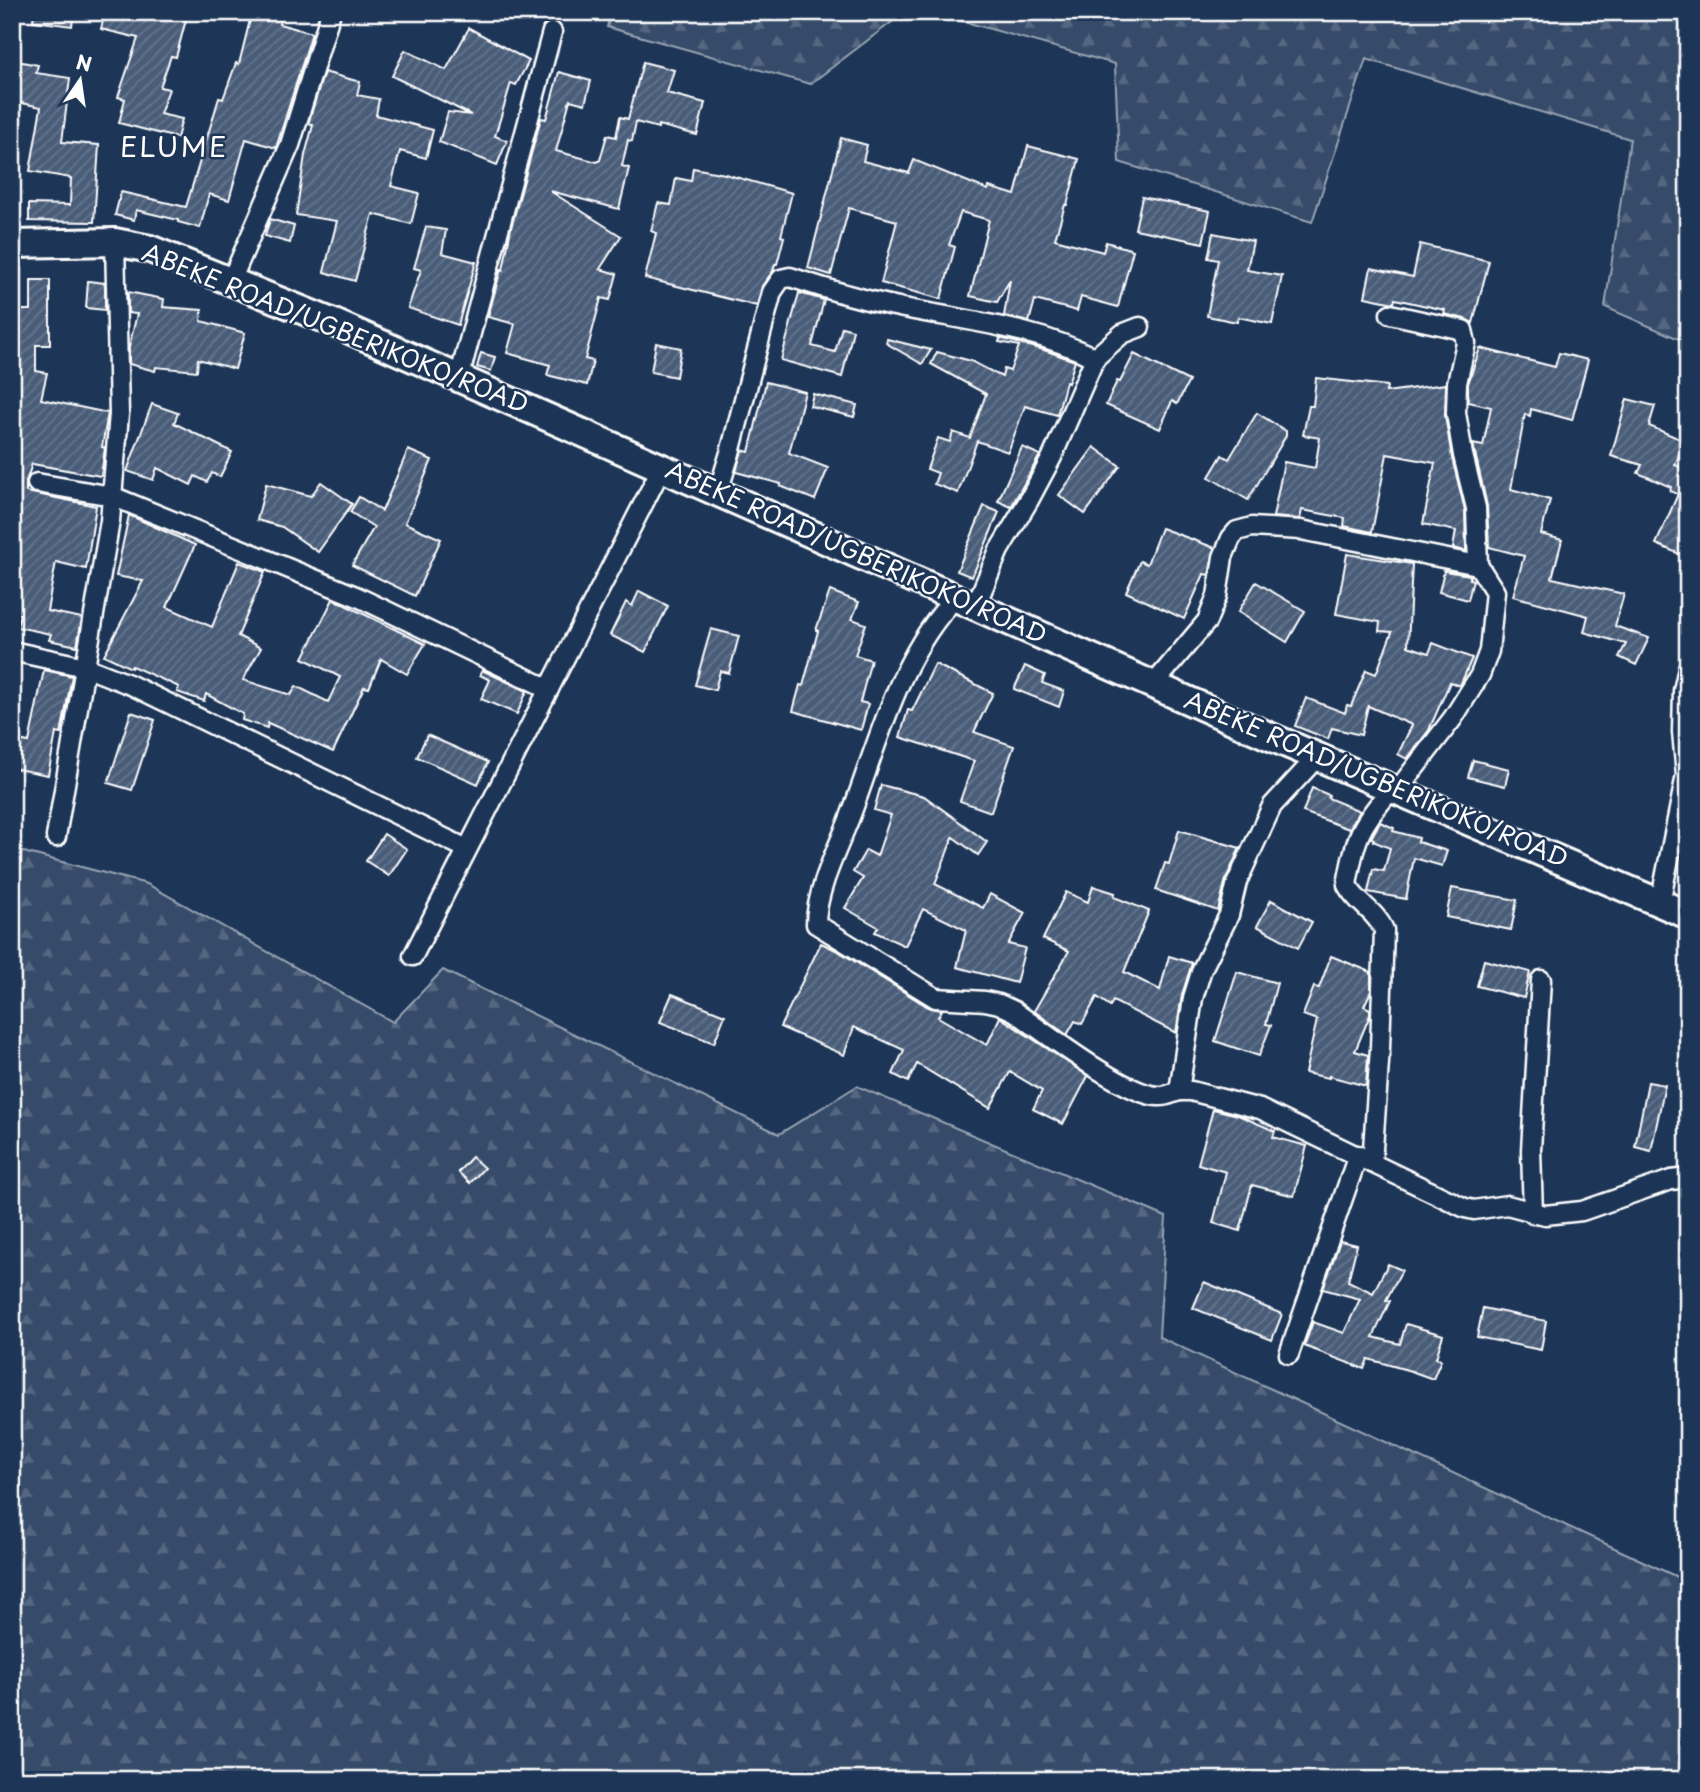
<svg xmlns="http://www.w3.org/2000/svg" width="1700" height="1792" font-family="'Playpen Sans',sans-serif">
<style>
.forest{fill:url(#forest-firs);stroke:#9aa5b4;stroke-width:2}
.building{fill:url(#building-hatch);stroke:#fff;stroke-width:2}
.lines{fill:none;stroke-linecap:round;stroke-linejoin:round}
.street-casing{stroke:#fff;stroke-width:23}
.secondary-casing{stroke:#fff;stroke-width:32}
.street{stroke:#1d3557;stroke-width:18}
.secondary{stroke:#1d3557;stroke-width:26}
.labels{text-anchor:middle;stroke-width:5;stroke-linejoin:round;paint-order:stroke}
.street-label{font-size:24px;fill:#fff;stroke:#1d3557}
.quarter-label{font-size:28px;letter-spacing:2px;fill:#fff;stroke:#1d3557}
</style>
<defs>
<pattern id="forest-firs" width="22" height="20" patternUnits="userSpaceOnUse" patternTransform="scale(1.75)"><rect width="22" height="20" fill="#364b69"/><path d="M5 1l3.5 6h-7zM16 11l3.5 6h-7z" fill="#546680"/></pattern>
<pattern id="building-hatch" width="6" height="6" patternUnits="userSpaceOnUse" patternTransform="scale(1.75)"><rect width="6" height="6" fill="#4a5d79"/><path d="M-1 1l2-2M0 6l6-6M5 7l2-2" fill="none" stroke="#65758d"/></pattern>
</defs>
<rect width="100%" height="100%" fill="#1d3557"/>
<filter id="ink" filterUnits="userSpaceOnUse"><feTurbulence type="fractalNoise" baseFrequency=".0143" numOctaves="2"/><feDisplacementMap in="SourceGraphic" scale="14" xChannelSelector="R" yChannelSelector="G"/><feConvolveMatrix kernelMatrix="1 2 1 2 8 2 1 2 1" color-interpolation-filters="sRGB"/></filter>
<g filter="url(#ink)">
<g class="forest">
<path d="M611,12H905L810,84L607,27Z"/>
<path d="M930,12H1688V343L1605,307L1630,139L1366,59L1312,222L1119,162L1115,64Z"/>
<path d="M12,849L147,884L393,1022L443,970L779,1134L857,1086L1166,1217L1159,1337L1688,1582V1780H12Z"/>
</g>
<g class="building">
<path d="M34,12H74L72,26L33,21Z"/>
<path d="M105,12H127L159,20L161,12H188L176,57L171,56L160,87L169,89L160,114L182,119L177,138L119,123L125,99L118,97L138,38L101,29Z"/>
<path d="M252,12H282L279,24L312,33L276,148L246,139L229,200L209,194L200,228L178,222V220L136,210L134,220L115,215L121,192L186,207L219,98L223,99L236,63L239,64Z"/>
<path d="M469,28L529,61L516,85L511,83L495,136L507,141L497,165L439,142L448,112L471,115L392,76L405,50L446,70Z"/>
<path d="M12,60L38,65L36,73L70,78L62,142L99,145L94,222L29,221V204L70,205L71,178L30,171L41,107L12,101Z"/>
<path d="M643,62L674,70L667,93L705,103L697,135L658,125V128L636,122L632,141L628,140L622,166L629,168L619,209L550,191L621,236L600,269L617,274L610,300L601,298L585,359L593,361L587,385L547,375L550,365L507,353L515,324L488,317L501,269L503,270L511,228L541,118L546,119L559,72L591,81L585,104L570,100L556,151L597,162L600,160L607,135L616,137L620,117L628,119Z"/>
<path d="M324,72L360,82L357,95L379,99L376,115L433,130L426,158L400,151L391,186L419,193L411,224L373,214L355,281L324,272L337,221L296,215L305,155L313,125L308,124Z"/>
<path d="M841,138L867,145L863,161L909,173L914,160L988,190L989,187L1015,195L1028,146L1079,159L1067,205H1065L1055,239L1103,252L1106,242L1133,250L1118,307L1081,297L1077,311L1035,300L1029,322L1004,316L1010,280L997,302L970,296L989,220L961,212L949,245L955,247L941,299L881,283L897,221L849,208L831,275L808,268Z"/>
<path d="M693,168L725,174L792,193L781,236L784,237L777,264H775L773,271L762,286L757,306L645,278L656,233L651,231L658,203L671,205L676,178L691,181Z"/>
<path d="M1142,197L1210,211L1203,243L1135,229Z"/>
<path d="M270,219L294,226L290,243L265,236Z"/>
<path d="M426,227L446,230L442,253L476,262L458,325L408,308L421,270L414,268Z"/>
<path d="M1213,233L1253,241L1247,270L1282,276L1272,324L1238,317L1237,322L1207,316L1218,260L1208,258Z"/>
<path d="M1420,244L1489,261L1473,323L1465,319L1444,314L1445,310L1395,299L1394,303L1365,297L1371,268L1413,277Z"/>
<path d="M31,280H50V345H36V371L47,373L41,399L108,413L102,447L105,448L101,476L32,464L26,482V492L96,506L86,569L56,562L47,611L82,618L77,646L49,640L51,634L17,627L20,614L12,613V396L21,354H12V310H31Z"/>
<path d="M88,281L105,283V310L86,308Z"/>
<path d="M128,292L164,299L163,307L202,310L201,321L245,333L235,369L198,359L197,371L156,367L155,371L129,364V347L137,314L128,313Z"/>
<path d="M799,293L824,300L812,346L835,352L842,327L853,330L842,377L781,360Z"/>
<path d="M1000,338L1044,350L1075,361L1068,383L1066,382L1057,415L1025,406L1008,452L977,441L958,493L934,484L938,473L927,469L938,438L950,442L953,432L970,438L986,394L931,364L937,352L971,361L1002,377L1004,369L1010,371L1019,346L999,342Z"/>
<path d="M887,339L931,350L922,364L886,343Z"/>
<path d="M656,343L681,348L676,377L651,372Z"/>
<path d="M1480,348L1555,367L1559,353L1588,360L1572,420L1531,409L1530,416L1525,414L1511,489L1550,500L1541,534L1562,540L1552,578L1624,594L1615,626L1649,638L1636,665L1619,657L1626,644L1584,632L1588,616L1513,596L1524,556L1489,547L1487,506L1473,444L1483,446L1491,407L1468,402V384Z"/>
<path d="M481,353L495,357L491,371L477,367Z"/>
<path d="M1134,354L1189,381L1177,404L1172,401L1160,429L1106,405L1117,381L1120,382Z"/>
<path d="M1316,378L1387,386L1386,392L1446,384L1445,415L1452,458L1465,510L1466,551L1453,548L1456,531L1423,524L1435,463L1387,454L1372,532L1344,526L1345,518L1302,510L1300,519L1273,517L1284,462L1315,468L1320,438L1303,435L1309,406H1313Z"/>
<path d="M766,382L805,392L789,453L828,468L815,500L780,486L781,484L736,472L742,450L749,452Z"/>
<path d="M813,394L857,405L854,417L810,406Z"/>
<path d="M1627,399L1655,406L1649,426L1685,441L1675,465L1688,470V547L1684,556L1656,544L1678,494L1670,491L1671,487L1638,473L1642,465L1611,456Z"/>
<path d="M152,404L178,413L174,423L232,452L220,477L212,473L207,482L195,476L191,485L157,468L153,480L127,471Z"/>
<path d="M1257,413L1286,431V436L1248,500L1209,477L1222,455L1229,459Z"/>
<path d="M1022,447L1040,455L1011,507L998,501Z"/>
<path d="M1094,447L1120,466L1085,514L1059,495Z"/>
<path d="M408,450L432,460L405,523L441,539L415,596L352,565L374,527L350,512L359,497L382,511Z"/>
<path d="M321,482L352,504L318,552L282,527L257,520L266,484L311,496Z"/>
<path d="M984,506L999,512L972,577L957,571Z"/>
<path d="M129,515L195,545L167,607L212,627L239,562L265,572L238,636L261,648L243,680L291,695L296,686L328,702L340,677L303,658L333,599L425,644L407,674L381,659L369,688L364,687L333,752L268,723L267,728L242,720L243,714L206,694L204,701L177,692L179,687L132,666L131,668L104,655L143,581L116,576Z"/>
<path d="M1161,528L1215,548L1209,575L1204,574L1184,619L1126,592L1140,561L1147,564Z"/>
<path d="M1347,554L1412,564L1408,646L1429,653L1433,643L1472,658L1460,686L1450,682L1429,730L1407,759L1398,754L1412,725L1368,706L1361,735L1332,728L1328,739L1295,726L1306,698L1345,713L1347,705L1351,706L1366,670L1376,674L1392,632L1379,631L1380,622L1336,614Z"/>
<path d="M1444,571L1470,575V579L1473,580L1468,600L1439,592Z"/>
<path d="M1256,582L1305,611L1287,642L1238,612Z"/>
<path d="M639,591L668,606L645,652L610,635L626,602L632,606Z"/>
<path d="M830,591L859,602L852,619L866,624L855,655L871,660L860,702L868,704L861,730L793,711L800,685L803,686L818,631L816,630Z"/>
<path d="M711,629L739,636L729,673L720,671L715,690L695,685Z"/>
<path d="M935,664L993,693L974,732L1014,746L991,812L960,801L974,761L900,737L908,710L912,711Z"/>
<path d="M1025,666L1045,675L1042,683L1064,691L1059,707L1014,689Z"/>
<path d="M44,670L72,676L61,734L56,733L48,775L12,768V739L29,742Z"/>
<path d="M482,670L527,691L517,714L481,699L490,680L480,675Z"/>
<path d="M131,712L155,720L132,790L108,783Z"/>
<path d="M427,735L488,762L478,784L417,757Z"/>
<path d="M1473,760L1509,769L1505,786L1468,777Z"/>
<path d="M881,785L924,796L987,842L978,855L953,837L935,884L983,908L990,894L1025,913L1008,944L1025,948L1016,983L957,967L966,930L923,909L905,946L875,932L878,927L845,908L863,878L853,872L866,850L877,856L891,815L874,810Z"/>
<path d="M1312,788L1329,795L1328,798L1360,811L1349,829L1303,812Z"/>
<path d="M1380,822L1394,828L1393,831L1419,838L1418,842L1447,851L1442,866L1414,858L1406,899L1368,892L1373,869L1384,871L1390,848L1373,841L1374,839L1371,838Z"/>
<path d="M1179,830L1240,848L1226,879L1218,911L1156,890L1165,863L1169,864Z"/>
<path d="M384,834L407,849L389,876L366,861Z"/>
<path d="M1093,886L1115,893L1114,897L1149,911L1124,972L1160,990L1169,956L1192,963L1182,995L1176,1033L1113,1001L1110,1006L1097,997L1082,1024L1075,1021L1067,1035L1034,1011L1069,951L1043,939L1066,892L1088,902Z"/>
<path d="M1452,888L1517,900L1511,930L1446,917Z"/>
<path d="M1271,900L1312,922L1298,948L1257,926Z"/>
<path d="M821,943L838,951L930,1008L942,1010L938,1017L987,1045L1000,1017L1088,1076L1063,1124L1033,1109L1042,1091L1010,1072L990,1108L917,1064L908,1082L893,1074L904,1050L854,1027L844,1055L780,1027Z"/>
<path d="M1331,956L1371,972V991L1364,1006L1370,1009V1015L1355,1051L1368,1055L1366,1086L1329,1076V1078L1305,1073L1317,1020L1303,1015L1314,987L1319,988Z"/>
<path d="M1484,960L1530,972L1524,998L1477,986Z"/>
<path d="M1237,972L1277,983L1266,1024L1271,1025L1259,1056L1215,1041Z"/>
<path d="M672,994L725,1015L714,1043L660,1022Z"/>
<path d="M1648,1082L1665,1085L1651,1151L1635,1147Z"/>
<path d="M1213,1109L1238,1115L1275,1131L1273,1137L1307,1146L1294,1196L1252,1185L1240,1231L1213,1223L1226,1172L1198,1164Z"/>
<path d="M472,1157L484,1168L470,1183L458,1172Z"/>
<path d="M1340,1241L1357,1245L1348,1281L1373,1293L1388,1264L1402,1270L1386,1300L1390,1301L1373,1337L1400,1344L1406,1324L1443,1335L1436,1358L1441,1360L1433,1379L1411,1371L1368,1359L1364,1369L1304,1346L1313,1322L1344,1333L1360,1299L1323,1289Z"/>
<path d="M1204,1282L1282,1314L1272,1340L1193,1308Z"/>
<path d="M1483,1308L1546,1321L1541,1350L1477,1337Z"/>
</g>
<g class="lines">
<defs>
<g id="street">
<path d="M231,281L290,145L331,12"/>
<path d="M1390,314L1463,330L1466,343L1457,383L1456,413L1463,455L1476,508L1478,565L1495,592L1489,651L1480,675L1453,718L1397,791"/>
<path d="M1095,358L1122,334L1140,327"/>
<path d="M459,378L552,32"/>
<path d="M37,483L112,496L358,597L549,689"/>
<path d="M718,492L730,453L772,292L781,279L790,277C826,289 862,300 899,307C965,321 1034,327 1095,358L1052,457L1029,500L999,550L976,605"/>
<path d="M957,596C899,655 879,741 850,817C838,848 816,890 816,924L936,998L985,1001L999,1004L1014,1011C1044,1032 1125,1095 1158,1096C1166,1097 1172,1093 1179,1091"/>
<path d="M12,651L85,667L131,685L467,849"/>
<path d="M1154,684L1207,621L1217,596L1223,557L1231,538L1237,531L1252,527L1301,530L1478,565"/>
<path d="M1318,756L1272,806L1237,882L1229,915L1202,969L1193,998L1179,1091H1191L1260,1109L1465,1208L1474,1210L1507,1205L1545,1215L1582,1211L1671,1180L1688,1178"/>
<path d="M56,837L110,521L119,414L115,242"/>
<path d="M1660,903L1686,775L1682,732L1683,691L1688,668"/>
<path d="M413,956L662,467"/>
<path d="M1372,1163L1380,1048L1384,930C1376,911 1356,903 1347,885C1355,837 1360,825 1392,789"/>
<path d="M1533,1214L1531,1150L1541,980"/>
<path d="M1289,1354L1358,1155"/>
</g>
<path id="secondary" d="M12,244L115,242L150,249L334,323L1271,737L1688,915"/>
</defs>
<use href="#street" class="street-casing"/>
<use href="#secondary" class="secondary-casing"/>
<use href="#street" class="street"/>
<use href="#secondary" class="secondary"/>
</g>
</g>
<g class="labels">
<g class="street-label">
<text transform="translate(335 329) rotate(22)" y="8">ABEKE ROAD/UGBERIKOKO/ROAD</text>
<text transform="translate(856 553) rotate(24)" y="8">ABEKE ROAD/UGBERIKOKO/ROAD</text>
<text transform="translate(1376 780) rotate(23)" y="8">ABEKE ROAD/UGBERIKOKO/ROAD</text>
</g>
<g class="quarter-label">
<text x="174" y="157">ELUME</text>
</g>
</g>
<rect width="1700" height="1792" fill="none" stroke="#1d3557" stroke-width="42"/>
<rect x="21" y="21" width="1658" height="1750" fill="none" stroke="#fff" stroke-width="2.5" filter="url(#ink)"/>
<g transform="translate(80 80) rotate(13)" stroke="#1d3557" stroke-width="5" paint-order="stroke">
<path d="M0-5L12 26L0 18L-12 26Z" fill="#ffffff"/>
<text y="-10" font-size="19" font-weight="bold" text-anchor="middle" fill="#ffffff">N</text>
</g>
</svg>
